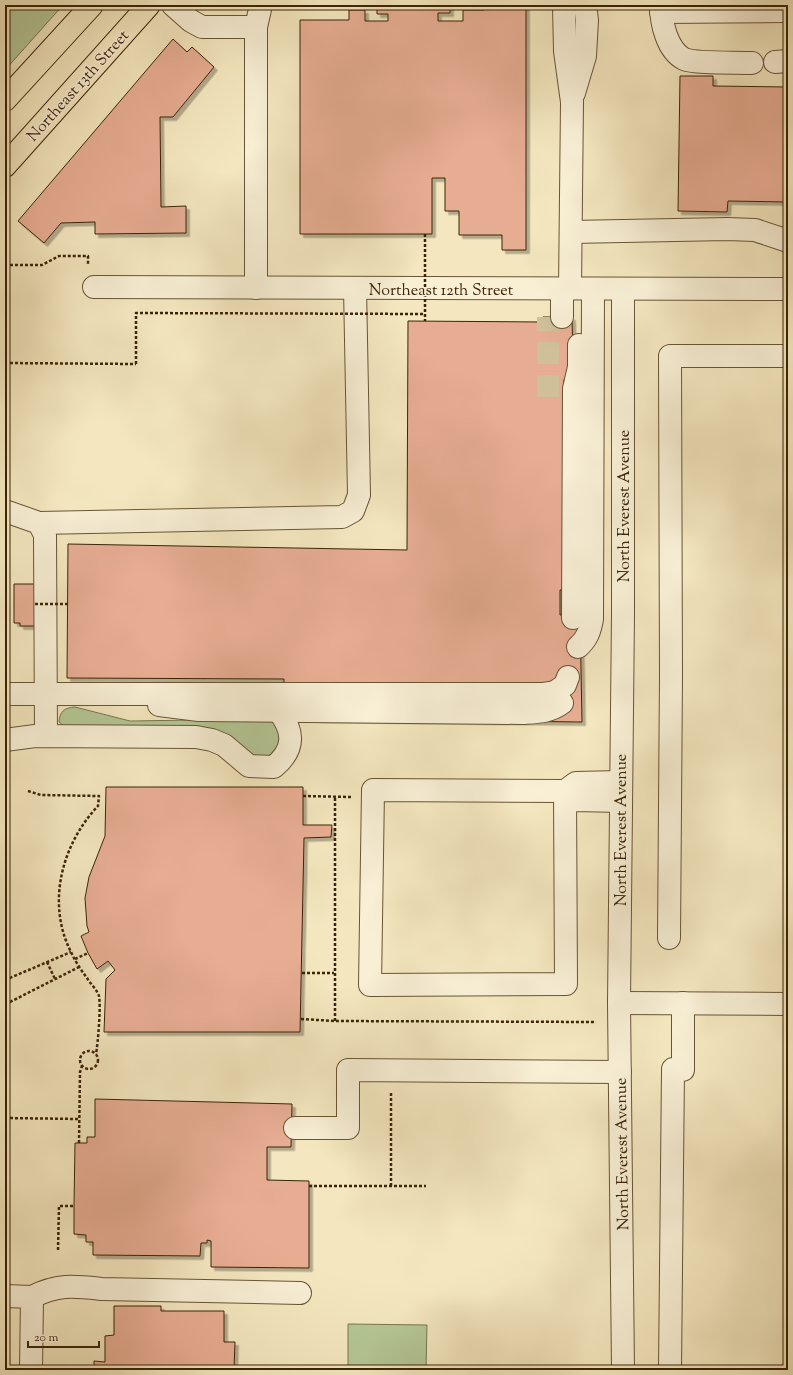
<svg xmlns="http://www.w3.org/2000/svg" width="793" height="1375" font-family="'Sorts Mill Goudy',serif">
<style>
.green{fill:#b5c796;stroke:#78764e}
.building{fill:#e7ad93;stroke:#3a2406;filter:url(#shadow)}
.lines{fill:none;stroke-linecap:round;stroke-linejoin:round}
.minor-tunnel{stroke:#cfc09a;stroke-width:22;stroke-dasharray:22 11;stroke-linecap:butt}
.minor-casing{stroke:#685534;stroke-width:24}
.major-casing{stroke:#3a2406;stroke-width:24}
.path{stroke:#3a2406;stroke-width:2.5;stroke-dasharray:3 2;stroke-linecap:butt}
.minor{stroke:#f8efd5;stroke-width:22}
.major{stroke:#f4e7bf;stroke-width:22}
.path-bridge{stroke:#3a2406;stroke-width:2.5;stroke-dasharray:3 2;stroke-linecap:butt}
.labels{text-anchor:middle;stroke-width:3;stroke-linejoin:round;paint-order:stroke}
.street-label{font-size:16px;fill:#3a2406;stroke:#f8efd5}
</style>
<defs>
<filter id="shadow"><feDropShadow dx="3.5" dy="3.5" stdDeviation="0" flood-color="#0004"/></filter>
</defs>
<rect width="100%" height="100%" fill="#f4e7bf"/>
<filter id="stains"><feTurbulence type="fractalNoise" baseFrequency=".005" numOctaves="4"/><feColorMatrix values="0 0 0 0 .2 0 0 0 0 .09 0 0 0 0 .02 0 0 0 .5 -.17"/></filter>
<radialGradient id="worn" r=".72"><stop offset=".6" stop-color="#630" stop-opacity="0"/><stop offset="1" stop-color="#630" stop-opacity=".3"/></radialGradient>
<g class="green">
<path d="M5,5H63L5,70Z"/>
<path d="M75,707L130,721L263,719L273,722L280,734L278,747L270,757L248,756L237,741L68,729L59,722C60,711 64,708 75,707Z"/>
<path d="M348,1324L427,1325L426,1370L348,1369Z"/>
</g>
<g class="building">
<path d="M377,5H450V13H438V21H463V10H484V5H526V250H502V235H459V211H445V178H432V234H300V20H349V10H365V21H388V14H377Z"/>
<path d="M173,39L187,52L192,47L214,67L173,117H160L161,207L186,206V233L95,234V222L61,223L44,243L18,221Z"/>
<path d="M680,76H713V86L788,87V202L728,201L727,212L678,211Z"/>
<path d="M543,317H572L573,362L564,380V590H560V615H580L582,722L317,719L284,703V679L67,678L68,544L407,550L408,321L543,322Z"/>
<path d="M14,584H35L36,626H20V623H14Z"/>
<path d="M106,787H303V825H332L331,837L304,838L300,1032H104L106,979L115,970L108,961L97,969L88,953L81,936L89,932L87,926L85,898L89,877L105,836Z"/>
<path d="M95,1099L292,1104L291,1147H267V1180L309,1181V1268L211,1267V1241L207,1240V1243H201L200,1256L93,1255V1242H86V1235L74,1234V1206L75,1143H87V1137H95Z"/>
<path d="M114,1306H161V1311H224V1342H235L234,1369H242V1370H94V1361L105,1362V1336L114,1335Z"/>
</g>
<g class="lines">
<path class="minor-tunnel" d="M548,397V317"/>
<defs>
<g id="minor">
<path d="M173,5L191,21L202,27H256V288"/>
<path d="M564,5L565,51L572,102L570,289"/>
<path d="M661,5C661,23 667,50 684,59C696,64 738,62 752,63"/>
<path d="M661,12L788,11"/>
<path d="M256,27L261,5"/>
<path d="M775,62L788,61"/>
<path d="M574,93L585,56L587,20L585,5"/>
<path d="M571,232L727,229L755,230L788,241"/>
<path d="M94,287L788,289"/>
<path d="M562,317V289"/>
<path d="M5,511L39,523L45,535L46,736"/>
<path d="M39,523L342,517L353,511L359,495L355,288"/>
<path d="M573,618L574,389L579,367V345"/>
<path d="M578,647C587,639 590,631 592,619L593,289"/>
<path d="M5,694H542L555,692L565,685L568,677"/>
<path d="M159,705L199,710L523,713C538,712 550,712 562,703"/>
<path d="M5,740L35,736L196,737L212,740L224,745L249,766L274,767C295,749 295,732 278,710"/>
<path d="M565,791L566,984L370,985L373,790L565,791L576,800L620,801"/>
<path d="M565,791L576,783L620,782"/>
<path d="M669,938L671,676L670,356H788"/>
<path d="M619,1003L788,1004"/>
<path d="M295,1128H348V1070L620,1072"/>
<path d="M5,1296L32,1297L31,1370"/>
<path d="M32,1297C58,1284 73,1286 102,1289L300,1293"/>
<path d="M623,1370L619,1003L623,613V289"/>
<path d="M670,1370L673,1069L683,1070V1003"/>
</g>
<g id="major">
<path d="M5,100L92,5"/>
<path d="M5,166L149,5"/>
</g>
</defs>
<use href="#minor" class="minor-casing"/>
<use href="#major" class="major-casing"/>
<g class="path">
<path d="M5,265H42L59,256H88V264"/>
<path d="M5,363L136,364"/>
<path d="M28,791L41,795L99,796L98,806C62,844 46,903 71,952C75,961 81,970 87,978C90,983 97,990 99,996C101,1006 98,1043 96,1054"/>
<path d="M303,796L351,797"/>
<path d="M75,959L88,953"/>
<path d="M47,962L55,979"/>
<path d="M302,973H334"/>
<path d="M5,980L71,952"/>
<path d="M5,1003L10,1002L79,967"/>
<path d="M301,1019L335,1021L596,1022"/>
<path d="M335,1021V796"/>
<circle cx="89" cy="1060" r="9"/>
<path d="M5,1118L78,1119"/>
<path d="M79,1143L80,1072L82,1066"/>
<path d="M309,1186H426"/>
<path d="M391,1186V1093"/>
<path d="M58,1250L59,1206H74"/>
</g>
<use href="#minor" class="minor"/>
<use href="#major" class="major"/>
<g class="path-bridge">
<path d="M425,234V321"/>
<path d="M136,364V313L425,314"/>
<path d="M35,604H68"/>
</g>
</g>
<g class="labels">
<g class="street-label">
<text transform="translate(77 85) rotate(-48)" y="6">Northeast 13th Street</text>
<text x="441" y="295">Northeast 12th Street</text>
<text transform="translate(623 506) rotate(-90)" y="6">North Everest Avenue</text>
<text transform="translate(620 830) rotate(-90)" y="6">North Everest Avenue</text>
<text transform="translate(621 1154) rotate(-91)" y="6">North Everest Avenue</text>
</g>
</g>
<rect width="793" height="1375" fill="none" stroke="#f4e7bf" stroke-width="20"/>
<rect x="6" y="6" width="781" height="1363" fill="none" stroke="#3a2406" stroke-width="2"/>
<rect x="10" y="10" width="773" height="1355" fill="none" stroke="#3a2406"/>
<path d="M28 1341v6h71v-6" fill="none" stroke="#3a2406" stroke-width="2"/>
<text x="34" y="1341" font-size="12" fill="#3a2406" stroke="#f8efd5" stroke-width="3" paint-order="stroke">20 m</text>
<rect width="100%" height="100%" filter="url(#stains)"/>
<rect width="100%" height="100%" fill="url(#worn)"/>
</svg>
